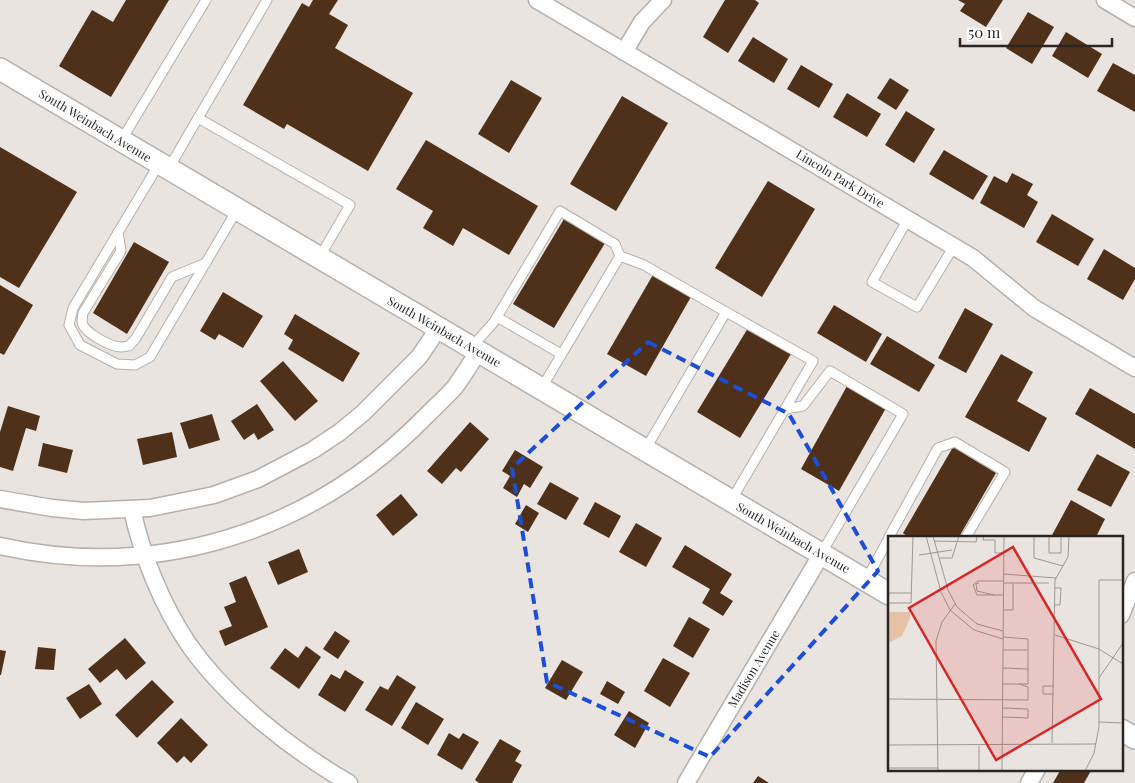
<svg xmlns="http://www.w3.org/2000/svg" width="1135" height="783" font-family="'Playfair Display',serif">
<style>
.building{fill:#4f3119}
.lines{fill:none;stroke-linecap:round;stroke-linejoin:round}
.service-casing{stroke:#b5b0ac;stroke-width:11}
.minor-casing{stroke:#b5b0ac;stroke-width:19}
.tertiary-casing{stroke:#b5b0ac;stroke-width:24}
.service{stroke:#fff;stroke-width:9}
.minor{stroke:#fff;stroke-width:16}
.tertiary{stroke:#fff;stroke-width:21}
.marked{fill:none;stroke:#1d4ed8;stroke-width:4;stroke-dasharray:10 6;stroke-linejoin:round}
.labels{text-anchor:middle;stroke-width:5;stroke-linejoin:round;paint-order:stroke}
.street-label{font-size:12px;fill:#282624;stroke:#fff}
.inset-road{fill:none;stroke:#9c9895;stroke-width:1}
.view{fill:#d62828;fill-opacity:0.15;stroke:#d62828;stroke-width:2.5}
.inset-edge{fill:none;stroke:#282624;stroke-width:2.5}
</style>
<rect width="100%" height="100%" fill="#eae4e0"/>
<g class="building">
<path d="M126,0H169L111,97L59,66L92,10L113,22Z"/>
<path d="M313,0H338L329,14L348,25L335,48L413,93L368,171L287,124L284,129L243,105L302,3L309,7Z"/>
<path d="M725,0H755L759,3L728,53L703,37Z"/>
<path d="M958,0H1003L986,27L960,11L965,4Z"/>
<path d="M1028,12L1054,27L1032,64L1006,48Z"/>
<path d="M1066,32L1102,54L1088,78L1052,56Z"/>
<path d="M753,37L788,59L774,83L738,61Z"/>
<path d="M1113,63L1135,75V112L1097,91Z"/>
<path d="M801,65L833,84L819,108L787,89Z"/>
<path d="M890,78L909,90L896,110L877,98Z"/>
<path d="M511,80L542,98L509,153L478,134Z"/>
<path d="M847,93L881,114L867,137L833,117Z"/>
<path d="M622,96L668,123L616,211L570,184Z"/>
<path d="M906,111L935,129L914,163L885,145Z"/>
<path d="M426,140L538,206L509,255L463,228L453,246L423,228L433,211L396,189Z"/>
<path d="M0,147L77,192L19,288L0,277Z"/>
<path d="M944,150L988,176L973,200L929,174Z"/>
<path d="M1012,173L1033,184L1027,195L1038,202L1024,228L980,203L994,176L1007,183Z"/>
<path d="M768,181L815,209L762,297L715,268Z"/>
<path d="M1052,214L1094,239L1078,266L1036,242Z"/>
<path d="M564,219L605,243L554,328L513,304Z"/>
<path d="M134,242L169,262L127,334L93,313Z"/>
<path d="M1104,249L1135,268V279L1123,300L1087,279Z"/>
<path d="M654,273L692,295L646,376L607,354Z"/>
<path d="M0,285L33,305L4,355L0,353Z"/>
<path d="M223,292L263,316L243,348L219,334L215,340L200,331Z"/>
<path d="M834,305L882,334L866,362L817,333Z"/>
<path d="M965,308L993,324L966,373L938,358Z"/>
<path d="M295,314L360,353L343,382L288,349L293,340L284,334Z"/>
<path d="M748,328L791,354L740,438L697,412Z"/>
<path d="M887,336L935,365L919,392L870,364Z"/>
<path d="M1001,354L1033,372L1017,401L1047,418L1029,452L965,417Z"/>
<path d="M283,361L318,401L295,421L260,381Z"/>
<path d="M847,386L886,408L839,491L801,469Z"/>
<path d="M1090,388L1135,414V449L1075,414Z"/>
<path d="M257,404L274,430L258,440L254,433L244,440L231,421Z"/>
<path d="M8,406L40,416L36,431L26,428L13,471L0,467V432Z"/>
<path d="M212,414L220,440L189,449L180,423Z"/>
<path d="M470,422L489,439L461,472L456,468L442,484L427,471Z"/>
<path d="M172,432L177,457L143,465L137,439Z"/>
<path d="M43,443L73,450L67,473L38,466Z"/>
<path d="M953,447L996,473L959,537H908L903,533Z"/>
<path d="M515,450L543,467L530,488L524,484L517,497L503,488L510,476L502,471Z"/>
<path d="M1097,454L1130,472L1111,507L1077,490Z"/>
<path d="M550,482L579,498L566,520L537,504Z"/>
<path d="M401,494L418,515L393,536L376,515Z"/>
<path d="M1071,500L1105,519L1096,537H1051Z"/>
<path d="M595,502L621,516L609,538L583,524Z"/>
<path d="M526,505L539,513L528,532L515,524Z"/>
<path d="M636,523L662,538L646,567L619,552Z"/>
<path d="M685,545L732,574L720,593L733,601L723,616L702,603L710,589L672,567Z"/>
<path d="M299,549L308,572L278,585L268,562Z"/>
<path d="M246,576L268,627L225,646L219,631L232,626L224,607L236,602L229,583Z"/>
<path d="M689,617L710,629L693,658L673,646Z"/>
<path d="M335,631L350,641L338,659L323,649Z"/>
<path d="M125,638L146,663L126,680L117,669L100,683L88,669Z"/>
<path d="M306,646L321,657L299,689L270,668L285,648L298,658Z"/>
<path d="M38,647L56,649L54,670L35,669Z"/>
<path d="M0,650L6,651L1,675H0Z"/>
<path d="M663,658L690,673L670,707L644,691Z"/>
<path d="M562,660L583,672L566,700L545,688Z"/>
<path d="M345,670L364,682L345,712L318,695L331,674L340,679Z"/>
<path d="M397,675L416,687L392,726L365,710L380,686L388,690Z"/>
<path d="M152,680L174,702L137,738L115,715Z"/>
<path d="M607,681L625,692L618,704L600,694Z"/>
<path d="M89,684L102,704L80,719L66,698Z"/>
<path d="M416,702L444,719L428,745L401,728Z"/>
<path d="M629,711L649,723L635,748L614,735Z"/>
<path d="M181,718L208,745L191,763L184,756L177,763L157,743Z"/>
<path d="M449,733L459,739L463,733L479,742L462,770L437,755Z"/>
<path d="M500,739L521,751L515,761L522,765L512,783H479L475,780Z"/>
<path d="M1061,769H1092L1084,783H1053Z"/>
<path d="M758,776L769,783H753Z"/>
</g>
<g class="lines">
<defs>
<g id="service">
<path d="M198,118L267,0"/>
<path d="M121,141L206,0"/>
<path d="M159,164L73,308L69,325L80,345L117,364L135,365L150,357L237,210"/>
<path d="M169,168L198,118L350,205L319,258"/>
<path d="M908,219L872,282L917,307L954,246"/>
<path d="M118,232L121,251L83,313C83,313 82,320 82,321C82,332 111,347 121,347C124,347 127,346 129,346L136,338L172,277L206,263"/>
<path d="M726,312L813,361L731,501"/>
<path d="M497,317L561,354"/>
<path d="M471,348L494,322L560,211L615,244L620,256L644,265L726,312L645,450"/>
<path d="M541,389L620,256"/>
<path d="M785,409L803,406L830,371L903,414L821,554"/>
<path d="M889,537L938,448L955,442L1005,472L966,537"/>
<path d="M866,580L889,538"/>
</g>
<g id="minor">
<path d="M537,0L973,258L1034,308L1135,368"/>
<path d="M1105,0L1135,18"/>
<path d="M624,52L642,22L663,0"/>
<path d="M0,499L52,508L84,511L150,508L214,495L258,479L313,450L340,432L363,413L419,357L438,329"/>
<path d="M132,509C142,556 162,605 189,645C227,699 292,750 349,783"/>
<path d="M0,546C158,581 313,532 426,416C435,407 446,397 455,387C463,376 471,363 478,352"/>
<path d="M1121,615L1135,581"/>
<path d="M686,783L821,555"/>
<path d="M1029,783L1037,769"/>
</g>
<g id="tertiary">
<path d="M0,69L889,594"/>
<path d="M1121,730L1135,738"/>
</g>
</defs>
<use href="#service" class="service-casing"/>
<use href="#minor" class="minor-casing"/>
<use href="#tertiary" class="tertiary-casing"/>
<use href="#service" class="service"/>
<use href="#minor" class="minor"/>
<use href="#tertiary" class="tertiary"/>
</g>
<path class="marked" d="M648,342L789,414L878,571L710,757L547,682L512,468Z"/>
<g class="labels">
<g class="street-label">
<text transform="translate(95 126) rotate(31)" y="4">South Weinbach Avenue</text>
<text transform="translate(840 179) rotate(31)" y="4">Lincoln Park Drive</text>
<text transform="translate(444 332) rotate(30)" y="4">South Weinbach Avenue</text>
<text transform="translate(793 538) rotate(30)" y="4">South Weinbach Avenue</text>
<text transform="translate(754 669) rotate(-59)" y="4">Madison Avenue</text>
</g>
</g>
<g transform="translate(888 536)">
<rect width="235" height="235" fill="#eae4e0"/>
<path d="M0,76H22V82L14,100L0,107Z" fill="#e5c1a6"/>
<path class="inset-road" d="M38,0L53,56L62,74L86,94L115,103M45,0L60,54L69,71L89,88L115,95M96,0L95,4H107V17H116M146,0V22L175,30M161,0V17H173V0M47,5L88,6L89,0M31,19L64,14M52,22H64L71,0M116,38L168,42M91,47L88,48L89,55L106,59M125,47H161M167,52H173L172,69H167M23,57H1L0,67H23L25,0M116,59H89L85,49L90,45H116M116,74H125V47H116M167,99L211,113L235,128M115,114H139M115,132L140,133V103L115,101M211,142L235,107M115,148H140V133M166,158H155V150H166M0,163L140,164V151L131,148M115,181L140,182V173L115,172M211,186L235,187M164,207L167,44L180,21L181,0M0,209L208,208M91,210V235M0,232H50M50,235L48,105L54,86L67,68M114,235L116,0M197,235L206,217L211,191V44H235"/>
<path class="view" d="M125,11L213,163L108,224L21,72Z"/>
<rect width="235" height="235" class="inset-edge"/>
</g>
<path d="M960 38v8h152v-8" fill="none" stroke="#282624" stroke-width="2.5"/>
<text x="968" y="38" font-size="15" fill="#282624" stroke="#ffffff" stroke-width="4" paint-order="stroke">50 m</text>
</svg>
